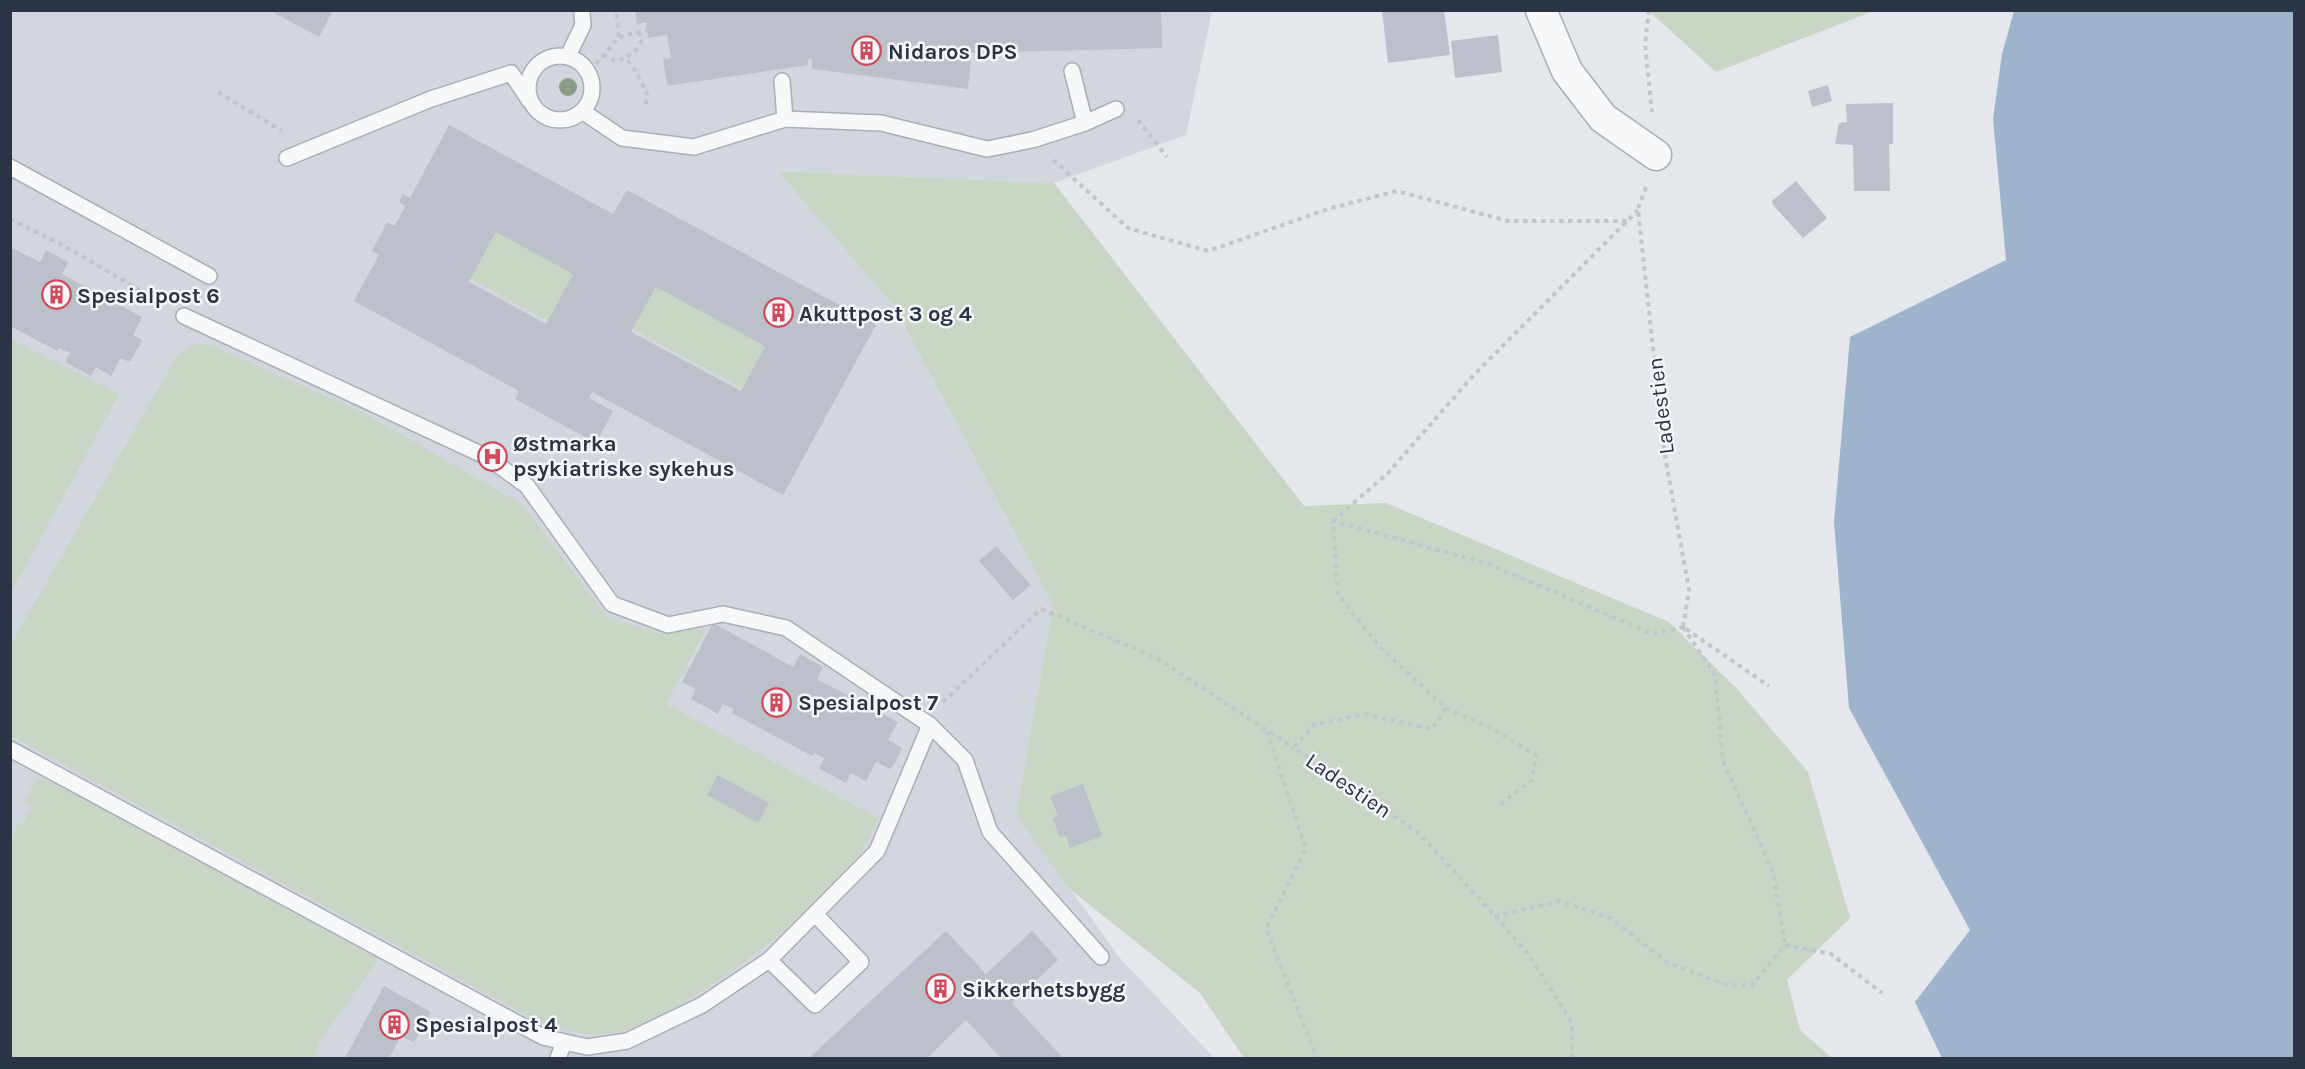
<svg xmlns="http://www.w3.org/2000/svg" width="2305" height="1069" font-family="Karla,sans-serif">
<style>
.built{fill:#d2d6de}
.green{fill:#c9d6c5}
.water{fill:#9fb4cc}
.building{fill:#bbc0ca;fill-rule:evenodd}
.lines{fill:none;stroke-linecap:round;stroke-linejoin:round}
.lane-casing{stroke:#a9aeb7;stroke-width:18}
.street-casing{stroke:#a9aeb7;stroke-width:33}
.path{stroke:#c2c5cb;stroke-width:4;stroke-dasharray:4.5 4.5;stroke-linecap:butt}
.lane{stroke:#f7f8fa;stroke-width:15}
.street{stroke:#f7f8fa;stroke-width:30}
.tree{fill:#899d89}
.labels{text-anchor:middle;stroke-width:5;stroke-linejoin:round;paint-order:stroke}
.poi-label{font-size:22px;font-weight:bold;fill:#2b3445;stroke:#f4f6f9;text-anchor:start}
.street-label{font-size:22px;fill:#2b3445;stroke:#f4f6f9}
</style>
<rect width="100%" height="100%" fill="#e4e7ec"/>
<path class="built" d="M10,11H1212L1186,135L1054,183L779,171L894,306L1053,605L1016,814L1119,957L1214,1058H11Z"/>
<g class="green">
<path d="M1649,11H1874L1716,72Z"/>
<path d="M778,171L1054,183L1304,506L1386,503L1669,622L1738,690L1808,772L1850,918L1787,980L1800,1030L1832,1058H1244L1200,993L1067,887L1016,814L1053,605L894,306Z"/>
<path d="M497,230L575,273L548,321L471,279Z"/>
<path d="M658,284L768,344L743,389L633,329Z"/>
<path d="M11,339L119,394L11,593Z"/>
<path d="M208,344L366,414L523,505L608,618L659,633L706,629L666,704L878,818C862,885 685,1018 618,1032C590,1038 563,1030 537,1021L11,736V644L176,358L191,345Z"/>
<path d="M37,779H49L379,959L321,1039L314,1058H11V850L17,823L22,825L33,806L24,801Z"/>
</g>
<path class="water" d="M2014,11H2294V1058H1942L1915,1002L1970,930L1849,708L1834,522L1850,337L2006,260L1993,119L2002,54Z"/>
<g class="building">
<path d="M269,10H333L319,37Z"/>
<path d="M635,10H1161L1162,48L968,53L966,61H971L968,89L812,69V58L808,59V65L667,86L663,59L671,58L667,35L648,38L646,22L637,24Z"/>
<path d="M1382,10H1444L1450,55L1388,63Z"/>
<path d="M1498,35L1502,72L1455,78L1451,41Z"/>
<path d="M1828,85L1832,101L1812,107L1808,91Z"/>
<path d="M1893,103V144H1889L1890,191H1854L1853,145L1835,144L1839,123L1847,122L1846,104Z"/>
<path d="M449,125L613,214L627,190L876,325L783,495L592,392L589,398L613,411L596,443L515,399L519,391L354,301L379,255L372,251L387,222L395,226L405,206L399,202L403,194L410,198ZM496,232L573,274L546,324L469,282ZM656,287L765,346L741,391L631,332Z"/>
<path d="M1796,181L1827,218L1803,238L1773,205L1772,201Z"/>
<path d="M10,247L40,262L46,250L68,262L62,274L142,317L133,335L142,340L130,362L120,358L111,376L96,367L91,376L65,362L70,353L59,348L57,351L10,326Z"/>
<path d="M996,546L1031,585L1013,600L979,561Z"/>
<path d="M713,623L793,667L800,654L823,667L817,679L898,722L888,740L902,748L893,767L890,769L876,762L866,781L851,773L846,783L819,768L824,758L814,753L812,756L732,713L734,709L723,704L718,714L691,699L696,689L682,682Z"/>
<path d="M718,775L769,803L758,823L707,795Z"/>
<path d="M1083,784L1102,836L1070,848L1066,835L1060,838L1053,818L1058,816L1050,796Z"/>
<path d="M946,931L986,974L1032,931L1053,954L1058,960L1012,1003L1063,1058H998L1000,1057L966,1020L927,1058H809Z"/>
<path d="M384,986L431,1012L414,1042L401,1036L389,1058H345Z"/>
</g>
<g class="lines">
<defs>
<g id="lane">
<circle cx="560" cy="88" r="32"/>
<path d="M568,56L583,25L582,14"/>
<path d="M1072,71L1085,123"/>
<path d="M782,81L785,119"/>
<path d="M582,111L622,138L694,147L785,119L881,123L987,149L1032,140L1085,123L1116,109"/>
<path d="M287,158L431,99L511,73L529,100"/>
<path d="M10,167L209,276"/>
<path d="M930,725L965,760L990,832L1101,957"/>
<path d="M10,749L543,1037L587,1047L627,1041L702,1005L769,960L877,851L930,725L786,628L723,614L668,625L612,604L527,486L487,457L184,316"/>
<path d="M769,960L815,1005L861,962L815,914"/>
<path d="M558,1058L564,1042"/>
</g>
<path id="street" d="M1541,10L1567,71L1603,118L1656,155"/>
</defs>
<use href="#lane" class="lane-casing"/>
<use href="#street" class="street-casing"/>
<g class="path">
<path d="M1649,10L1645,44L1652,112"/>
<path d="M639,32L642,40L637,49L626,58L638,75L648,96L644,109"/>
<path d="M619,37L647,30"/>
<path d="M603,55L615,61L626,58"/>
<path d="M596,64L619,37L616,10"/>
<path d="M218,92L282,131"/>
<path d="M1138,120L1167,157"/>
<path d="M1053,160L1128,228L1208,251L1331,208L1397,191L1508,221H1628"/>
<path d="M1646,187L1638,209L1664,450L1689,590L1683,627"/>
<path d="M10,219L59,243L162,303"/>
<path d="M1333,521L1388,473L1472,377L1638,210"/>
<path d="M1683,627L1715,675L1723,761L1773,872L1785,945"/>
<path d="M1686,629L1769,686"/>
<path d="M943,702L1041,609L1157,658L1294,748"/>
<path d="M1446,708L1491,728L1536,755L1532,780L1497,807"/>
<path d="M1267,731L1306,849L1266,929L1317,1058"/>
<path d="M1495,916L1560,901L1611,918L1668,963L1727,985H1752L1785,945L1831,954L1882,993"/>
<path d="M1572,1058V1023L1529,955L1495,916L1420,834L1294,748L1313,725L1364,714L1432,729L1446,708L1381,648L1338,595L1333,521L1489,564L1652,634L1683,627"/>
</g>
<use href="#lane" class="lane"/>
<use href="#street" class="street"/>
</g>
<circle class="tree" cx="568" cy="87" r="9"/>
<defs>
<symbol id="building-ring" viewBox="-11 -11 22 22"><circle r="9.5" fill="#f4f6f9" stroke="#d1495b" stroke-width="1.5"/><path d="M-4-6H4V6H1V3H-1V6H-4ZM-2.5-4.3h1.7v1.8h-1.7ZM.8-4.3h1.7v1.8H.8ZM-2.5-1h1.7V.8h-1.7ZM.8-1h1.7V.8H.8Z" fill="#d1495b"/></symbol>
<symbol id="hospital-ring" viewBox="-11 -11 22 22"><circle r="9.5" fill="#f4f6f9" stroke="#d1495b" stroke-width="1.5"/><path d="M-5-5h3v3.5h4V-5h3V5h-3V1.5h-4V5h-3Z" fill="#d1495b"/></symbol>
</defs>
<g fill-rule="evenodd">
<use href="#building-ring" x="850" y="34" width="33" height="33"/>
<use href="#building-ring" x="40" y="278" width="33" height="33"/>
<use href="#building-ring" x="762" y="296" width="33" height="33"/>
<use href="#hospital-ring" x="476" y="440" width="33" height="33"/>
<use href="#building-ring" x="760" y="686" width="33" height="33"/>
<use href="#building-ring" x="924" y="972" width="33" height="33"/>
<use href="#building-ring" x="378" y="1008" width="33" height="33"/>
</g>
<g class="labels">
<g class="poi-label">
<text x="888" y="59">Nidaros DPS</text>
<text x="77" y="303">Spesialpost 6</text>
<text x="799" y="321">Akuttpost 3 og 4</text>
<text x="513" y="451">Østmarka<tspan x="513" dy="25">psykiatriske sykehus</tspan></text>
<text x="798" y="710">Spesialpost 7</text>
<text x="962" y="997">Sikkerhetsbygg</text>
<text x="415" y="1032">Spesialpost 4</text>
</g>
<g class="street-label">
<text transform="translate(1660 406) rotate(-97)" y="8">Ladestien</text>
<text transform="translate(1349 785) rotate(34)" y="8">Ladestien</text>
</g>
</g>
<rect width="2305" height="1069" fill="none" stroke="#2b3445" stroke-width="24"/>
</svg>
